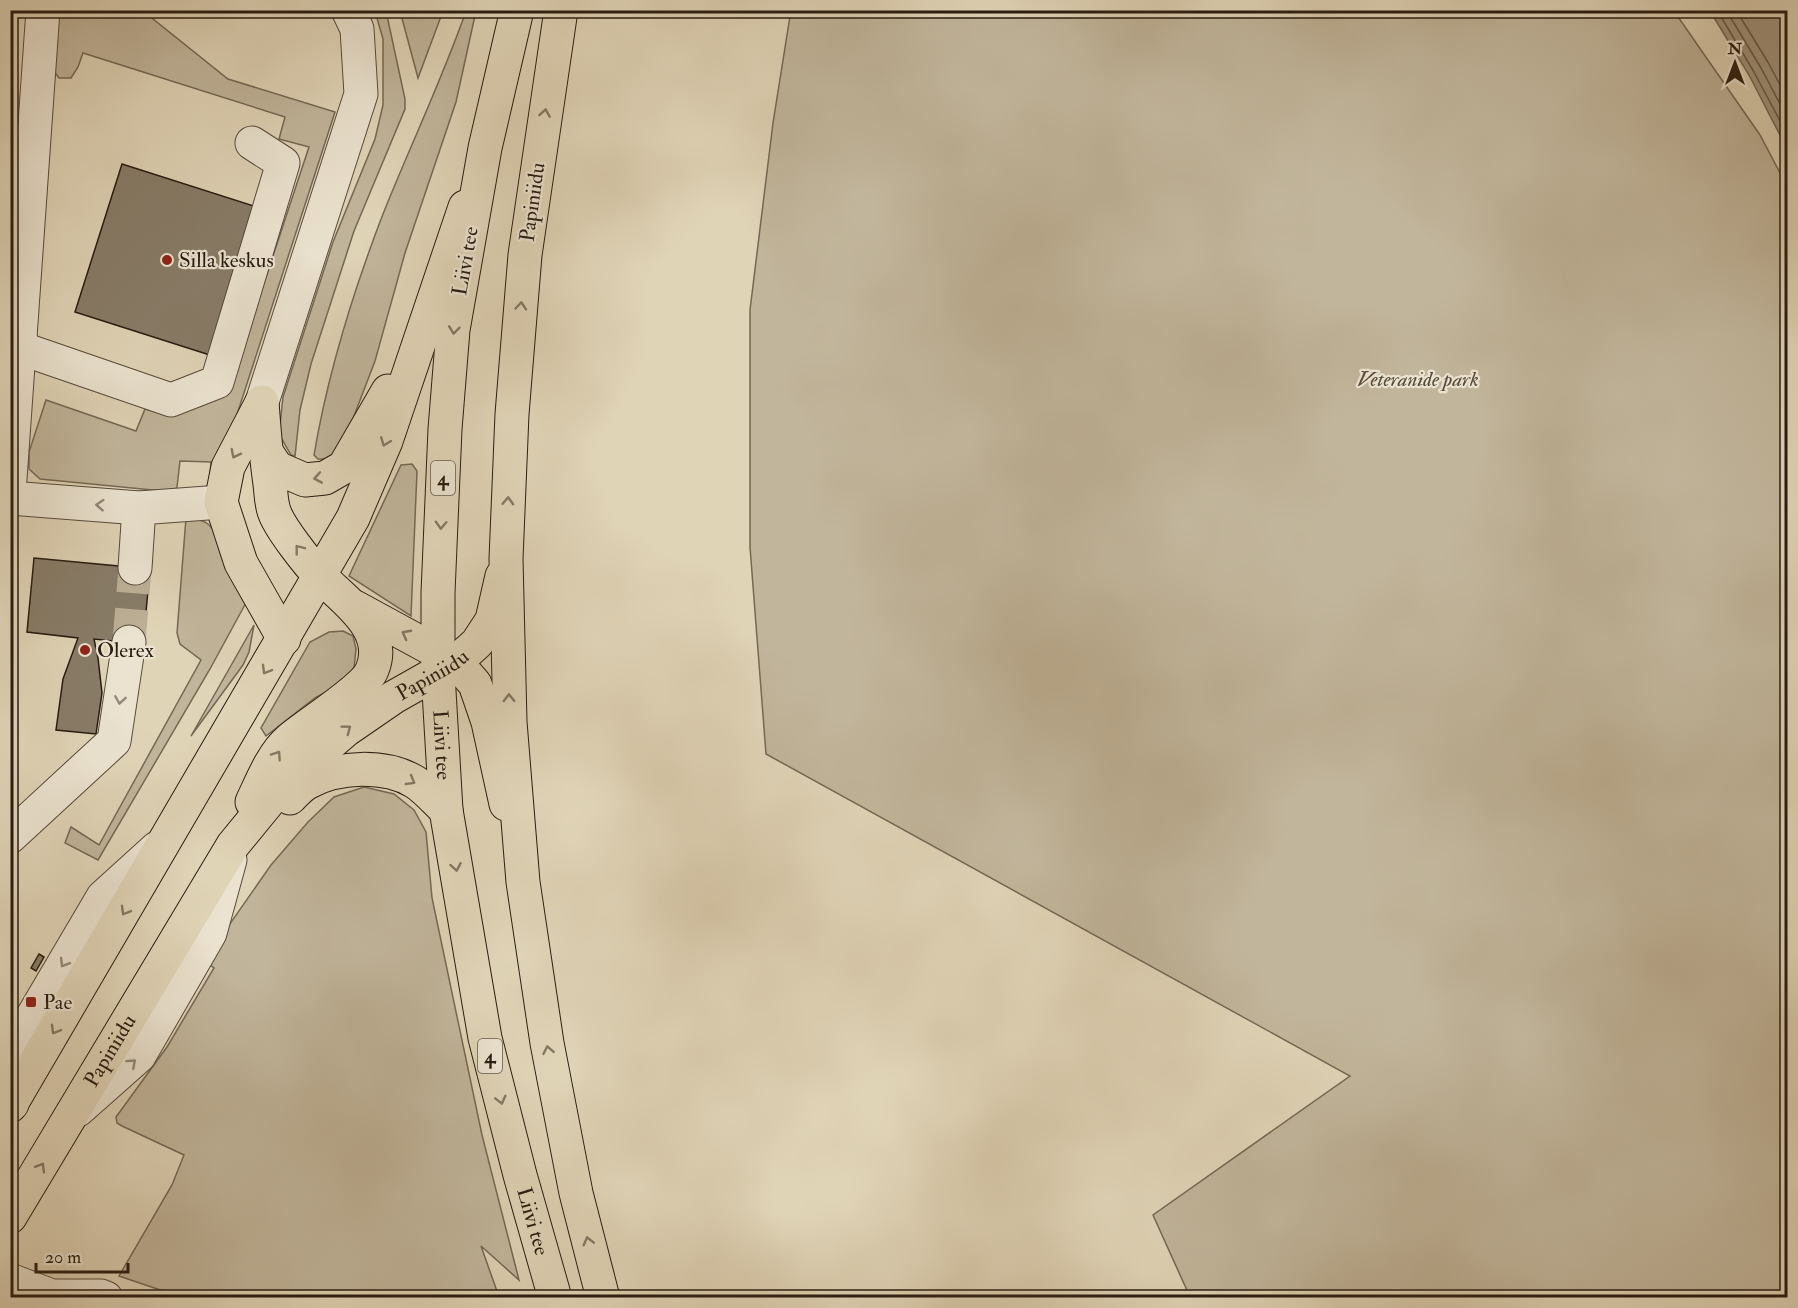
<svg xmlns="http://www.w3.org/2000/svg" width="1798" height="1308" font-family="'IM FELL Double Pica',serif">
<style>
.green{fill:#c1b59b;stroke:#746856;stroke-width:1.5}
.water{fill:#a1957f;stroke:#716553;stroke-width:1.5}
.lines{fill:none;stroke-linecap:round;stroke-linejoin:round}
.shore{stroke:#645848;stroke-width:1.5}
.building{fill:#887c68;stroke:#281c12;stroke-width:1.5}
.minor-tunnel{stroke:#bbaf96;stroke-width:33;stroke-dasharray:33 16;stroke-linecap:butt}
.minor-casing{stroke:#564a3b;stroke-width:35}
.major-casing{stroke:#281c12;stroke-width:35}
.highway-casing{stroke:#281c12;stroke-width:35}
.minor{stroke:#ebe3d0;stroke-width:33}
.major{stroke:#e0d4b7;stroke-width:33}
.highway{stroke:#e0d4b7;stroke-width:33}
.oneway{stroke:#847864}
.oneway2{stroke:#93897a}
.poi-dot{fill:#8f2418;stroke:#ebe3d0;stroke-width:2}
.labels{text-anchor:middle;stroke-width:4.5;stroke-linejoin:round;paint-order:stroke}
.shield{fill:#ebe3d0;stroke:#62584b;stroke-width:1.5}
.shield-label{font-size:20px;font-weight:bold;fill:#281c12}
.street-label{font-size:21px;fill:#281c12;stroke:#ebe3d0}
.poi-label{font-size:21px;fill:#281c12;stroke:#ebe3d0;text-anchor:start}
.park-label{font-size:21px;font-style:italic;fill:#564a3b;stroke:#ebe3d0}
</style>
<rect width="100%" height="100%" fill="#e0d4b7"/>
<filter id="stains"><feTurbulence type="fractalNoise" baseFrequency=".00333" numOctaves="4"/><feColorMatrix values="0 0 0 0 .2 0 0 0 0 .09 0 0 0 0 .02 0 0 0 .5 -.17"/></filter>
<radialGradient id="worn" r=".72"><stop offset=".6" stop-color="#630" stop-opacity="0"/><stop offset="1" stop-color="#630" stop-opacity=".3"/></radialGradient>
<g class="green">
<path d="M791,10L1674,11L1760,135L1787,186V1297H1190L1153,1215L1350,1076L766,754L750,547V310L773,123Z"/>
<path d="M55,11H143L228,79L335,112L218,473L214,478L210,474L211,462L180,461L177,487L173,492L40,479L29,469V452L46,400L136,431L145,409L172,416L227,395L309,147L279,139L285,117L83,53L78,67L71,78H59L53,70Z"/>
<path d="M375,11H386L405,99V109L354,231L311,364L300,410L295,456L291,455L279,434L283,397L333,242L375,139L383,105V39Z"/>
<path d="M400,11H443L418,78Z"/>
<path d="M466,11H476L456,102L405,253L375,361L349,429L333,455L324,459H318L314,455C328,372 353,292 383,214C410,146 442,80 466,11Z"/>
<path d="M412,464L417,471L411,616L349,576L401,465Z"/>
<path d="M186,518C193,519 202,519 208,524C223,537 240,581 248,599L210,669L98,860L65,843L71,827L99,845L201,660L180,644L177,633Z"/>
<path d="M254,625L249,652L243,665L191,736Z"/>
<path d="M343,631L353,636L356,649L354,668L339,685L315,698L266,736L261,728L310,642L329,632Z"/>
<path d="M364,787L394,794L414,810L426,832L432,898L482,1135L519,1280L481,1246L499,1297H181L119,1276L172,1185L184,1155L122,1126L117,1123L116,1117L167,1047L214,968L204,961L271,865L308,822L334,797Z"/>
</g>
<path class="water" d="M1710,11H1787V154L1783,141L1749,75Z"/>
<g class="lines">
<g class="shore">
<path d="M1717,10L1754,72L1788,136"/>
<path d="M1726,10L1761,68L1788,119"/>
<path d="M1736,10L1769,64L1788,100"/>
</g>
</g>
<g class="building">
<path d="M122,164L260,208L213,356L75,312Z"/>
<path d="M34,558L150,569L143,644L94,639L98,658L102,693L96,734L56,730L63,679L78,638L27,632Z"/>
<path d="M39,954L44,957L36,971L31,968Z"/>
</g>
<g class="lines">
<path class="minor-tunnel" d="M129,642L135,568"/>
<defs>
<g id="minor">
<path d="M20,337L43,10"/>
<path d="M20,348L171,400L217,382L283,163L252,143"/>
<path d="M262,402L361,94L357,29L348,10"/>
<path d="M10,479L20,337L14,331"/>
<path d="M10,498L139,508L221,502"/>
<path d="M135,568L139,508"/>
<path d="M10,837L114,741L129,642"/>
<path d="M12,1104L21,1036L103,897L157,848"/>
<path d="M78,1110L139,1056L210,933L230,860"/>
<path d="M10,1280L52,1296H101L106,1298"/>
</g>
<g id="major">
<path d="M261,404L228,467L221,502L241,563L284,639"/>
<path d="M265,450L277,468L305,480L325,478L344,467L388,391"/>
<path d="M355,607L456,662L475,684L488,722L506,804"/>
<path d="M290,798C295,793 301,786 307,783C337,766 385,764 415,782C426,789 436,801 446,810"/>
<path d="M252,802C261,783 273,753 289,740C307,724 365,689 372,670C389,630 345,601 321,577C309,565 279,527 274,511C271,502 271,492 270,484C266,456 264,430 262,402"/>
<path d="M10,1106L353,518L386,441L465,207"/>
<path id="s1" d="M10,1217L233,845L283,784L346,730L394,697L456,662L477,643L492,620L502,576"/>
</g>
<g id="highway">
<path id="s2" d="M517,10L485,148L453,330L445,429L438,593V674L446,810L485,1038L520,1175L555,1298"/>
<path d="M561,10L525,255L512,414L506,559L510,722L523,882L547,1043L576,1193L603,1298"/>
</g>
</defs>
<use href="#minor" class="minor-casing"/>
<use href="#major" class="major-casing"/>
<use href="#highway" class="highway-casing"/>
<use href="#minor" class="minor"/>
<use href="#major" class="major"/>
<use href="#highway" class="highway"/>
</g>
<defs><path id="oneway-chevron" d="M-2-3.5L2.5 0L-2 3.5" fill="none" stroke-width="1.6" stroke-linecap="round" stroke-linejoin="round" transform="scale(1.5)"/></defs>
<g class="oneway">
<use href="#oneway-chevron" transform="translate(545 113) rotate(-81)"/>
<use href="#oneway-chevron" transform="translate(521 306) rotate(-85)"/>
<use href="#oneway-chevron" transform="translate(454 330) rotate(97)"/>
<use href="#oneway-chevron" transform="translate(385 442) rotate(111)"/>
<use href="#oneway-chevron" transform="translate(235 454) rotate(117)"/>
<use href="#oneway-chevron" transform="translate(318 478) rotate(170)"/>
<use href="#oneway-chevron" transform="translate(508 501) rotate(-88)"/>
<use href="#oneway-chevron" transform="translate(441 525) rotate(92)"/>
<use href="#oneway-chevron" transform="translate(299 549) rotate(-128)"/>
<use href="#oneway-chevron" transform="translate(406 634) rotate(-152)"/>
<use href="#oneway-chevron" transform="translate(266 670) rotate(120)"/>
<use href="#oneway-chevron" transform="translate(509 698) rotate(-91)"/>
<use href="#oneway-chevron" transform="translate(347 729) rotate(-37)"/>
<use href="#oneway-chevron" transform="translate(277 755) rotate(-56)"/>
<use href="#oneway-chevron" transform="translate(411 781) rotate(30)"/>
<use href="#oneway-chevron" transform="translate(456 867) rotate(80)"/>
<use href="#oneway-chevron" transform="translate(125 911) rotate(120)"/>
<use href="#oneway-chevron" transform="translate(55 1030) rotate(120)"/>
<use href="#oneway-chevron" transform="translate(548 1050) rotate(-101)"/>
<use href="#oneway-chevron" transform="translate(501 1100) rotate(76)"/>
<use href="#oneway-chevron" transform="translate(41 1167) rotate(-59)"/>
<use href="#oneway-chevron" transform="translate(588 1241) rotate(-104)"/>
</g>
<g class="oneway2">
<use href="#oneway-chevron" transform="translate(100 505) rotate(-176)"/>
<use href="#oneway-chevron" transform="translate(120 700) rotate(99)"/>
<use href="#oneway-chevron" transform="translate(64 963) rotate(121)"/>
<use href="#oneway-chevron" transform="translate(132 1063) rotate(-42)"/>
</g>
<g class="poi-dot">
<circle cx="167" cy="260" r="6"/>
<circle cx="85" cy="650" r="6"/>
<rect x="25" y="996" width="12" height="12" rx="3"/>
</g>
<g class="labels">
<g class="shield">
<rect x="431" y="461" width="24" height="34" rx="4.5"/>
<rect x="478" y="1039" width="24" height="34" rx="4.5"/>
</g>
<g class="shield-label">
<text x="443" y="485">4</text>
<text x="490" y="1063">4</text>
</g>
<g class="street-label">
<text transform="translate(532 202) rotate(-82)" y="7">Papiniidu</text>
<text transform="translate(465 261) rotate(-80)" y="7">Liivi tee</text>
<text dy="7" stroke="none"><textPath href="#s1" startOffset="698">Papiniidu</textPath></text>
<text dy="7" stroke="none"><textPath href="#s2" startOffset="742">Liivi tee</textPath></text>
<text dy="7" stroke="none"><textPath href="#s1" startOffset="194">Papiniidu</textPath></text>
<text dy="7" stroke="none"><textPath href="#s2" startOffset="1228">Liivi tee</textPath></text>
</g>
<g class="poi-label">
<text x="179" y="267">Silla keskus</text>
<text x="97" y="657">Olerex</text>
<text x="43" y="1009">Pae</text>
</g>
<g class="park-label">
<text x="1418" y="386">Veteranide park</text>
</g>
</g>
<rect width="1798" height="1308" fill="none" stroke="#e0d4b7" stroke-width="36"/>
<rect x="12" y="12" width="1774" height="1284" fill="none" stroke="#281c12" stroke-width="3"/>
<rect x="18" y="18" width="1762" height="1272" fill="none" stroke="#281c12" stroke-width="1.5"/>
<g transform="translate(1735 63)" stroke="#ebe3d0" stroke-width="4.5" paint-order="stroke">
<path d="M0-4.5L10 22L0 15L-10 22Z" fill="#281c12"/>
<text y="-9" font-size="16" font-weight="bold" text-anchor="middle" fill="#281c12">N</text>
</g>
<path d="M36 1263v9h92v-9" fill="none" stroke="#281c12" stroke-width="3"/>
<text x="45" y="1263" font-size="18" fill="#281c12" stroke="#ebe3d0" stroke-width="4.5" paint-order="stroke">20 m</text>
<rect width="100%" height="100%" filter="url(#stains)"/>
<rect width="100%" height="100%" fill="url(#worn)"/>
</svg>
